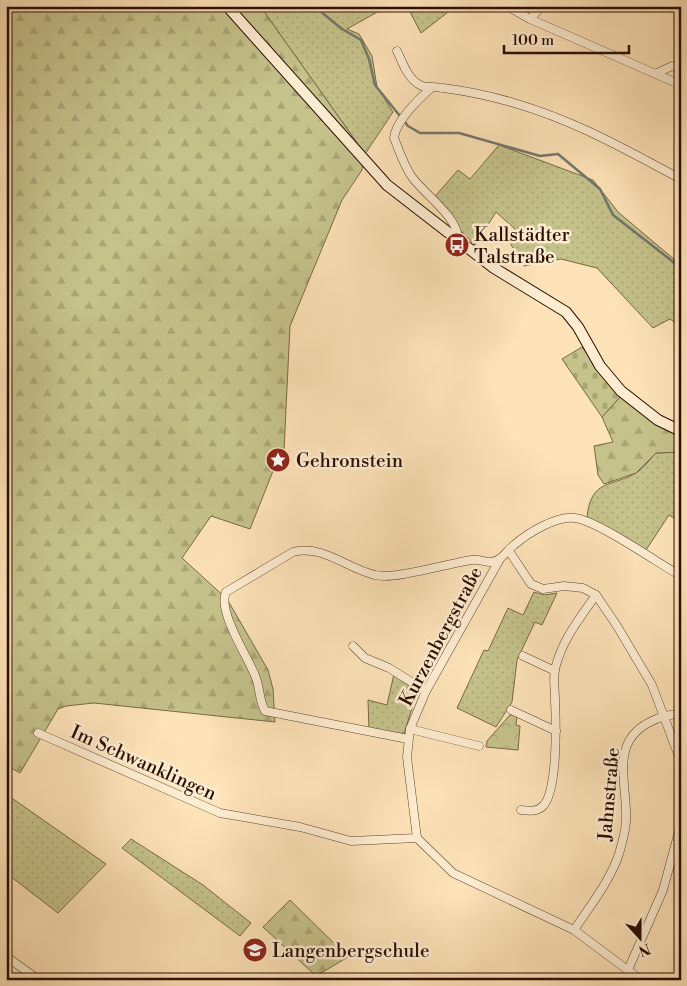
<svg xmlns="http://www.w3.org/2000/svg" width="687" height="986" font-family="'Libre Bodoni',serif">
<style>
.grass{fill:url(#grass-dots);stroke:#786846}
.forest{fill:url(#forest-firs);stroke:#786846}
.cemetery{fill:url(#cemetery-stones);stroke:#786846}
.park{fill:url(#park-crowns);stroke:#786846}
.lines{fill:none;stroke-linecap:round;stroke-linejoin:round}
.stream{stroke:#72776d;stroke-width:2.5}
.minor-casing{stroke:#60422e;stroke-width:9}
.secondary-casing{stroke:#2b0d00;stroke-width:12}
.minor{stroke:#feedd1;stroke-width:8}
.secondary{stroke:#feedd1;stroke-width:10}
.labels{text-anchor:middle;stroke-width:5;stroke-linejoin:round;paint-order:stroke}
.poi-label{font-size:19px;fill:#2b0d00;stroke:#feedd1;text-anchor:start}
.street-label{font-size:19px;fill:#2b0d00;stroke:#feedd1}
</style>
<defs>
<pattern id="grass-dots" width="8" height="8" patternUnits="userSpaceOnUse" patternTransform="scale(1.25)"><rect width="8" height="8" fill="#c5c28b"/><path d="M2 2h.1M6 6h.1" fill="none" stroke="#a9a676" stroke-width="1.8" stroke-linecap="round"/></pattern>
<pattern id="forest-firs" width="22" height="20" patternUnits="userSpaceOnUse" patternTransform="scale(1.25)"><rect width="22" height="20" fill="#c5c28b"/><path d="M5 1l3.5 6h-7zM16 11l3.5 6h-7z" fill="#a9a676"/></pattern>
<pattern id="cemetery-stones" width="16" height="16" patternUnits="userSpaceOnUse" patternTransform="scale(1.25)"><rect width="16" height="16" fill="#c5c28b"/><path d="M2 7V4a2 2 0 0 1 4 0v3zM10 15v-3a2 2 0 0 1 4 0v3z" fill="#a9a676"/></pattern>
<pattern id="park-crowns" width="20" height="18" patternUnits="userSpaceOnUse" patternTransform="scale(1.25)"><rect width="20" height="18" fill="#c5c28b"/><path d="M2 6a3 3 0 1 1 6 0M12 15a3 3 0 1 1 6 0" fill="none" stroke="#a9a676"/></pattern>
</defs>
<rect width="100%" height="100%" fill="#fee3b8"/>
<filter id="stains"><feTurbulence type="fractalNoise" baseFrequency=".004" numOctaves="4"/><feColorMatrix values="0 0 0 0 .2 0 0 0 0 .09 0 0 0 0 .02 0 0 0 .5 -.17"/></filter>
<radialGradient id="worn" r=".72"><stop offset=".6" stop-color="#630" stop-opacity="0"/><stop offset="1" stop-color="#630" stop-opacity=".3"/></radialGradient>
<g class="grass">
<path d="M260,6H388L347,29L359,34L372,56L377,87L393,112L365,154Z"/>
<path d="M407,6H456L421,33Z"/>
<path d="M499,145L593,180L618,212L681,265V327L670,319L653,328L597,268L561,259L524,266L510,243L515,229L496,212L475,245L430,202L458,170L470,179Z"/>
<path d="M681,452V522L669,515L646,550L587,517C591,478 613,487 636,473C643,469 650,459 656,453Z"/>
<path d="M534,592L544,595L557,593L542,625L535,622L517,660L512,702L496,727L457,708L484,650L488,651L508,608L523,615Z"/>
<path d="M394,674L417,692L404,734L369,730L368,700L387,705Z"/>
<path d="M6,794L106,864L58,913L6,873Z"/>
<path d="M131,839L203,885L251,923L240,936L122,848Z"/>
</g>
<g class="forest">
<path d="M6,6H260L365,154L362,170L342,200L290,326L283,471H273L250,529L211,516L182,558L227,599L268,670L273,689L275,722L94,703L66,706L58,709L20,773L6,765Z"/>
<path d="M620,397L648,419L681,435V452L656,453L636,473L604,484L598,475L594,446L613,442L602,417Z"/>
<path d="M290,900L348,957L316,976L263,927Z"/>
</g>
<path class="cemetery" d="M582,347L620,397L602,417L562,359Z"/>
<path class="park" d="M513,714L517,715L516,725L520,726L518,750L486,747L487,741L509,716Z"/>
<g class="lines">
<path class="stream" d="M314,6L342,29L361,40L369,59L375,85L408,126L420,133H459L540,156L558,154L600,189L613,215L681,268"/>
<defs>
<g id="minor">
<path d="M450,6H458"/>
<path d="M507,6L530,19L681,85"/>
<path d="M530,19L542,6"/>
<path d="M397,51C403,63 407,78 420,85C427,89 435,86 443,88C466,91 491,96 514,103C576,121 624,149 681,179"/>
<path d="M657,73L672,66L681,69"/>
<path d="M432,87C419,99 396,120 394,138C399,150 404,166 412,177C424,194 458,217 458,239"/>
<path d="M509,551L531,584L543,589L564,586L583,588L596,595L617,626L652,685L681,762"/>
<path d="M353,646L365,658L389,668L426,691"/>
<path d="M523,656L555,671"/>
<path d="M511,710L556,731"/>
<path d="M410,729L479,746"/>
<path d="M38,733L220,813L300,827L351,841L417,838L453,873L574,930L641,980"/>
<path d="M408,739L265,711C259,700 260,689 256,678C249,658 217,612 226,592L293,552C322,544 348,569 375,575C395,580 449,563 472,560C479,559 484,562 491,562C502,561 506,551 514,545C528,533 557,515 575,518C598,521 658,563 681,576"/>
<path d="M521,810C529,811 537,812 543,806C558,791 556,721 555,700C555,690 553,678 555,669C562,640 579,619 596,595"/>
<path d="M417,838L407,757L410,729L426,691L500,559"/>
<path d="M574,930C590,906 610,881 619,854C622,843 626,831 626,820C628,786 609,744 648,723C659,717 668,714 681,714"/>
<path d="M11,960L39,980"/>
<path d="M628,970L663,890L681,824"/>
</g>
<path id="secondary" d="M227,6L387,185L494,268L566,312L578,327L600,366L621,391L658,420L681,431"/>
</defs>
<use href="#minor" class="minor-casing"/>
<use href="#secondary" class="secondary-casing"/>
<use href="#minor" class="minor"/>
<use href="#secondary" class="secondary"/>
</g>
<defs>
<symbol id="bus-disc" viewBox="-11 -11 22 22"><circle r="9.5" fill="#8f2418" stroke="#feedd1"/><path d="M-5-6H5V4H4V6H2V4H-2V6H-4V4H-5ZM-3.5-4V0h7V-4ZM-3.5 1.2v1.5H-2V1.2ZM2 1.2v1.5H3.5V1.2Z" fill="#fff"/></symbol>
<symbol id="sight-disc" viewBox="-11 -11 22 22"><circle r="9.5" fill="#8f2418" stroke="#feedd1"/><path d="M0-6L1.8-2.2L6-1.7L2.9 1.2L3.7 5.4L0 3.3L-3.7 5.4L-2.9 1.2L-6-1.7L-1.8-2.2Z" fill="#fff"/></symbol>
<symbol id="school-disc" viewBox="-11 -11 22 22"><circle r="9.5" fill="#8f2418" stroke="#feedd1"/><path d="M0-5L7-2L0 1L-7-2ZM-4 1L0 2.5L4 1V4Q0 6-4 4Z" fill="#fff"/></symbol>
</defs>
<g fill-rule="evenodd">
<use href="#bus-disc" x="443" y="231" width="28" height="28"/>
<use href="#sight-disc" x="264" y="446" width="28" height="28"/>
<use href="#school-disc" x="241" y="936" width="28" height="28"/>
</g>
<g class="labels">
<g class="poi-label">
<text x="474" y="241">Kallstädter<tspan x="474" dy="22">Talstraße</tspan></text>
<text x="296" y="467">Gehronstein</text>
<text x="272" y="957">Langenbergschule</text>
</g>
<g class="street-label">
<text transform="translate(440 636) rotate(-62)" y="7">Kurzenbergstraße</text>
<text transform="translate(144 762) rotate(24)" y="7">Im Schwanklingen</text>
<text transform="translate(608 794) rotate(-85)" y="7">Jahnstraße</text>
</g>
</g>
<rect width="687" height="986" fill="none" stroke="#fee3b8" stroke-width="25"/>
<rect x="8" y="8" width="672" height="971" fill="none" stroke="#2b0d00" stroke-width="2.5"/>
<rect x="12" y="12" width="662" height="961" fill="none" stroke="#2b0d00"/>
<g transform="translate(640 938) rotate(159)" stroke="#feedd1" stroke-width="4" paint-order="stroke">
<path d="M0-4L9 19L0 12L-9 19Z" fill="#2b0d00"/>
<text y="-8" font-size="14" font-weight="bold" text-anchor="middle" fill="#2b0d00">N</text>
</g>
<path d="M504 45v8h125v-8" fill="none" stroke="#2b0d00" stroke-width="2.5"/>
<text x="512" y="45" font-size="15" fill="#2b0d00" stroke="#feedd1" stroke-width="4" paint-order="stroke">100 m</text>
<rect width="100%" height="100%" filter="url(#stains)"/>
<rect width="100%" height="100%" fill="url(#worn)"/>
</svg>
